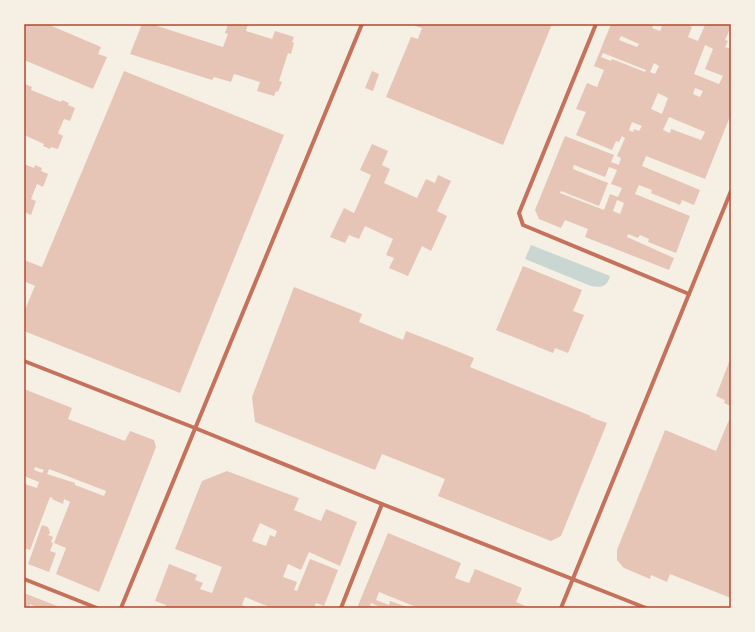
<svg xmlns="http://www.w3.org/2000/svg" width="755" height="632" font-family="'Fira Sans',sans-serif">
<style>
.water{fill:#c9d6d2}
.building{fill:#e6c5b7;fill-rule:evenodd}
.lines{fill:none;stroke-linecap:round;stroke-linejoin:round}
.minor{stroke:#c5725c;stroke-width:4}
.neatline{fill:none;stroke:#b5482f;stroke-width:1.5}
</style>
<rect width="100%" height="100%" fill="#f6efe4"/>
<path class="water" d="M531,245L610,276C607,287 601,288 591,286L525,259Z"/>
<g class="building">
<path d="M24,24H47L101,47L98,54L107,57L93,89L24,60Z"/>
<path d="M142,24H151L223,47L228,34L225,33L228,24H248L246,31L272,39L275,31L294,37L292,42L294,43L291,54L288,53L279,81L282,82L278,92L276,91L274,96L257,91L260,82L234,74L231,82L214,77L212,80L130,54Z"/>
<path d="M416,24H552L503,145L386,97L411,37L418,39L422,28L415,26Z"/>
<path d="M611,24H654L652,28L660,31L662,26L657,24H691L690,26L692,27L688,37L698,41L705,25L703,24H731V29H730L725,40L728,41L725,47L731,49V114L705,179L646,156L642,166L700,190L694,205L682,200L680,205L651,193L652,190L639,185L635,194L690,216L676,253L648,242L649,239L640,235L638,238L628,234L627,237L674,258L669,270L585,237L588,229L565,220L561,228L539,219L535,210L565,136L614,155L611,162L619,165L621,158L617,156L625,138L622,136L619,142L616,141L612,150L576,135L586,112L576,109L587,83L597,87L604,70L594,66ZM621,36L639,44L637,47L619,40ZM705,45L713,49L705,69L723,76L719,84L694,74ZM603,53L646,70L645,72L612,59L611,61L601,57ZM654,63L659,66L655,74L650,72ZM695,88L703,91L700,97L693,94ZM658,93L668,98L662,114L651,109ZM669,117L705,132L701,140L671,129L670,133L663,130ZM632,122L642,126L639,131L634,129L633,132L629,130ZM574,165L605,177L609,167L617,170L611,184L622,188L618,197L610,194L604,210L560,193L561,191L599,206L608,183L573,169ZM617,200L624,203L620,214L613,211Z"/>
<path d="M124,71L284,135L180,393L24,331V312L35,286L24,281V260L42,267Z"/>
<path d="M372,71L379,74L373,91L365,88Z"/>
<path d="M25,84L32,87L31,90L61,102L62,100L69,103L68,105L75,108L70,121L64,119L58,133L63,136L58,149L51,147L50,149L43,146L44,144L24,135Z"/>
<path d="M372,144L388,151L382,165L390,169L384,183L417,198L426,179L435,183L438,175L451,181L437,211L447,216L431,251L422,246L408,276L389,268L394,258L386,255L393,239L365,226L359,239L349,235L345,243L330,237L344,208L354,213L371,175L360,170Z"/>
<path d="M24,164L34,168L35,165L42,168L41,171L48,174L43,187L37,184L31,199L36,201L31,215L24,212Z"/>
<path d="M523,266L582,290L573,311L584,315L568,353L555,348L553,353L496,330Z"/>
<path d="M294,287L362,314L359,322L403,340L406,331L447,347L474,358L470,367L591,416L590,417L607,423L561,536L551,541L438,496L445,479L382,454L375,470L255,422L252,397Z"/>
<path d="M731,357V406L724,403L725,400L716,396Z"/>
<path d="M24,389L72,408L68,419L125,441L130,431L154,440L156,447L99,592L56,574L66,548L54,543L70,502L64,499L63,504L52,499L53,498L50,497L30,550L24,548V488L25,484L37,488L39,482L24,476ZM35,467L44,470L42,473L34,470ZM49,469L106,491L104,496L75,485V483L47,474Z"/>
<path d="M731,415V598L670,574L667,582L651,575L650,579L624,568L617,560V550L665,430L716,451Z"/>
<path d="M227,471L299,498L294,510L321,521L326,509L357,522L340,566L309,552L301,570L288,564L283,577L297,582L294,590L297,591L310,559L338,570L324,606L316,603L314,608H272L245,597L242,605L249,608H165L166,605L155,601L169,564L197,575L195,580L203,583L200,589L212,593L222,567L175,549L202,481ZM260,523L277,531L275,537L270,535L266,546L252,541Z"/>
<path d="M42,525L48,527L50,533L48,535L53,537L51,542L53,543L50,551L56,553L49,572L28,564Z"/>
<path d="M388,533L461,563L455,578L469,583L475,569L522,588L516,602L530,608H415L416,607L379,592L376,600L389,605L390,601L410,608H382L371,603L370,606L376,608H357Z"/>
<path d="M24,593L62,608H35V607L30,604L29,608H24Z"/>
</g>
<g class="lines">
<g class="minor">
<path d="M596,24L519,213L523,225L689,294"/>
<path d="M24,361L195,428L382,504L646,608"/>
<path d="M24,579L97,608"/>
<path d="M121,608L362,24"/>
<path d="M341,608L382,504"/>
<path d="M561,608L731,191"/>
</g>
</g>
<rect width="755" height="632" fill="none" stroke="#f6efe4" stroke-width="50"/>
<rect x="25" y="25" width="705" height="582" class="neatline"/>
</svg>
